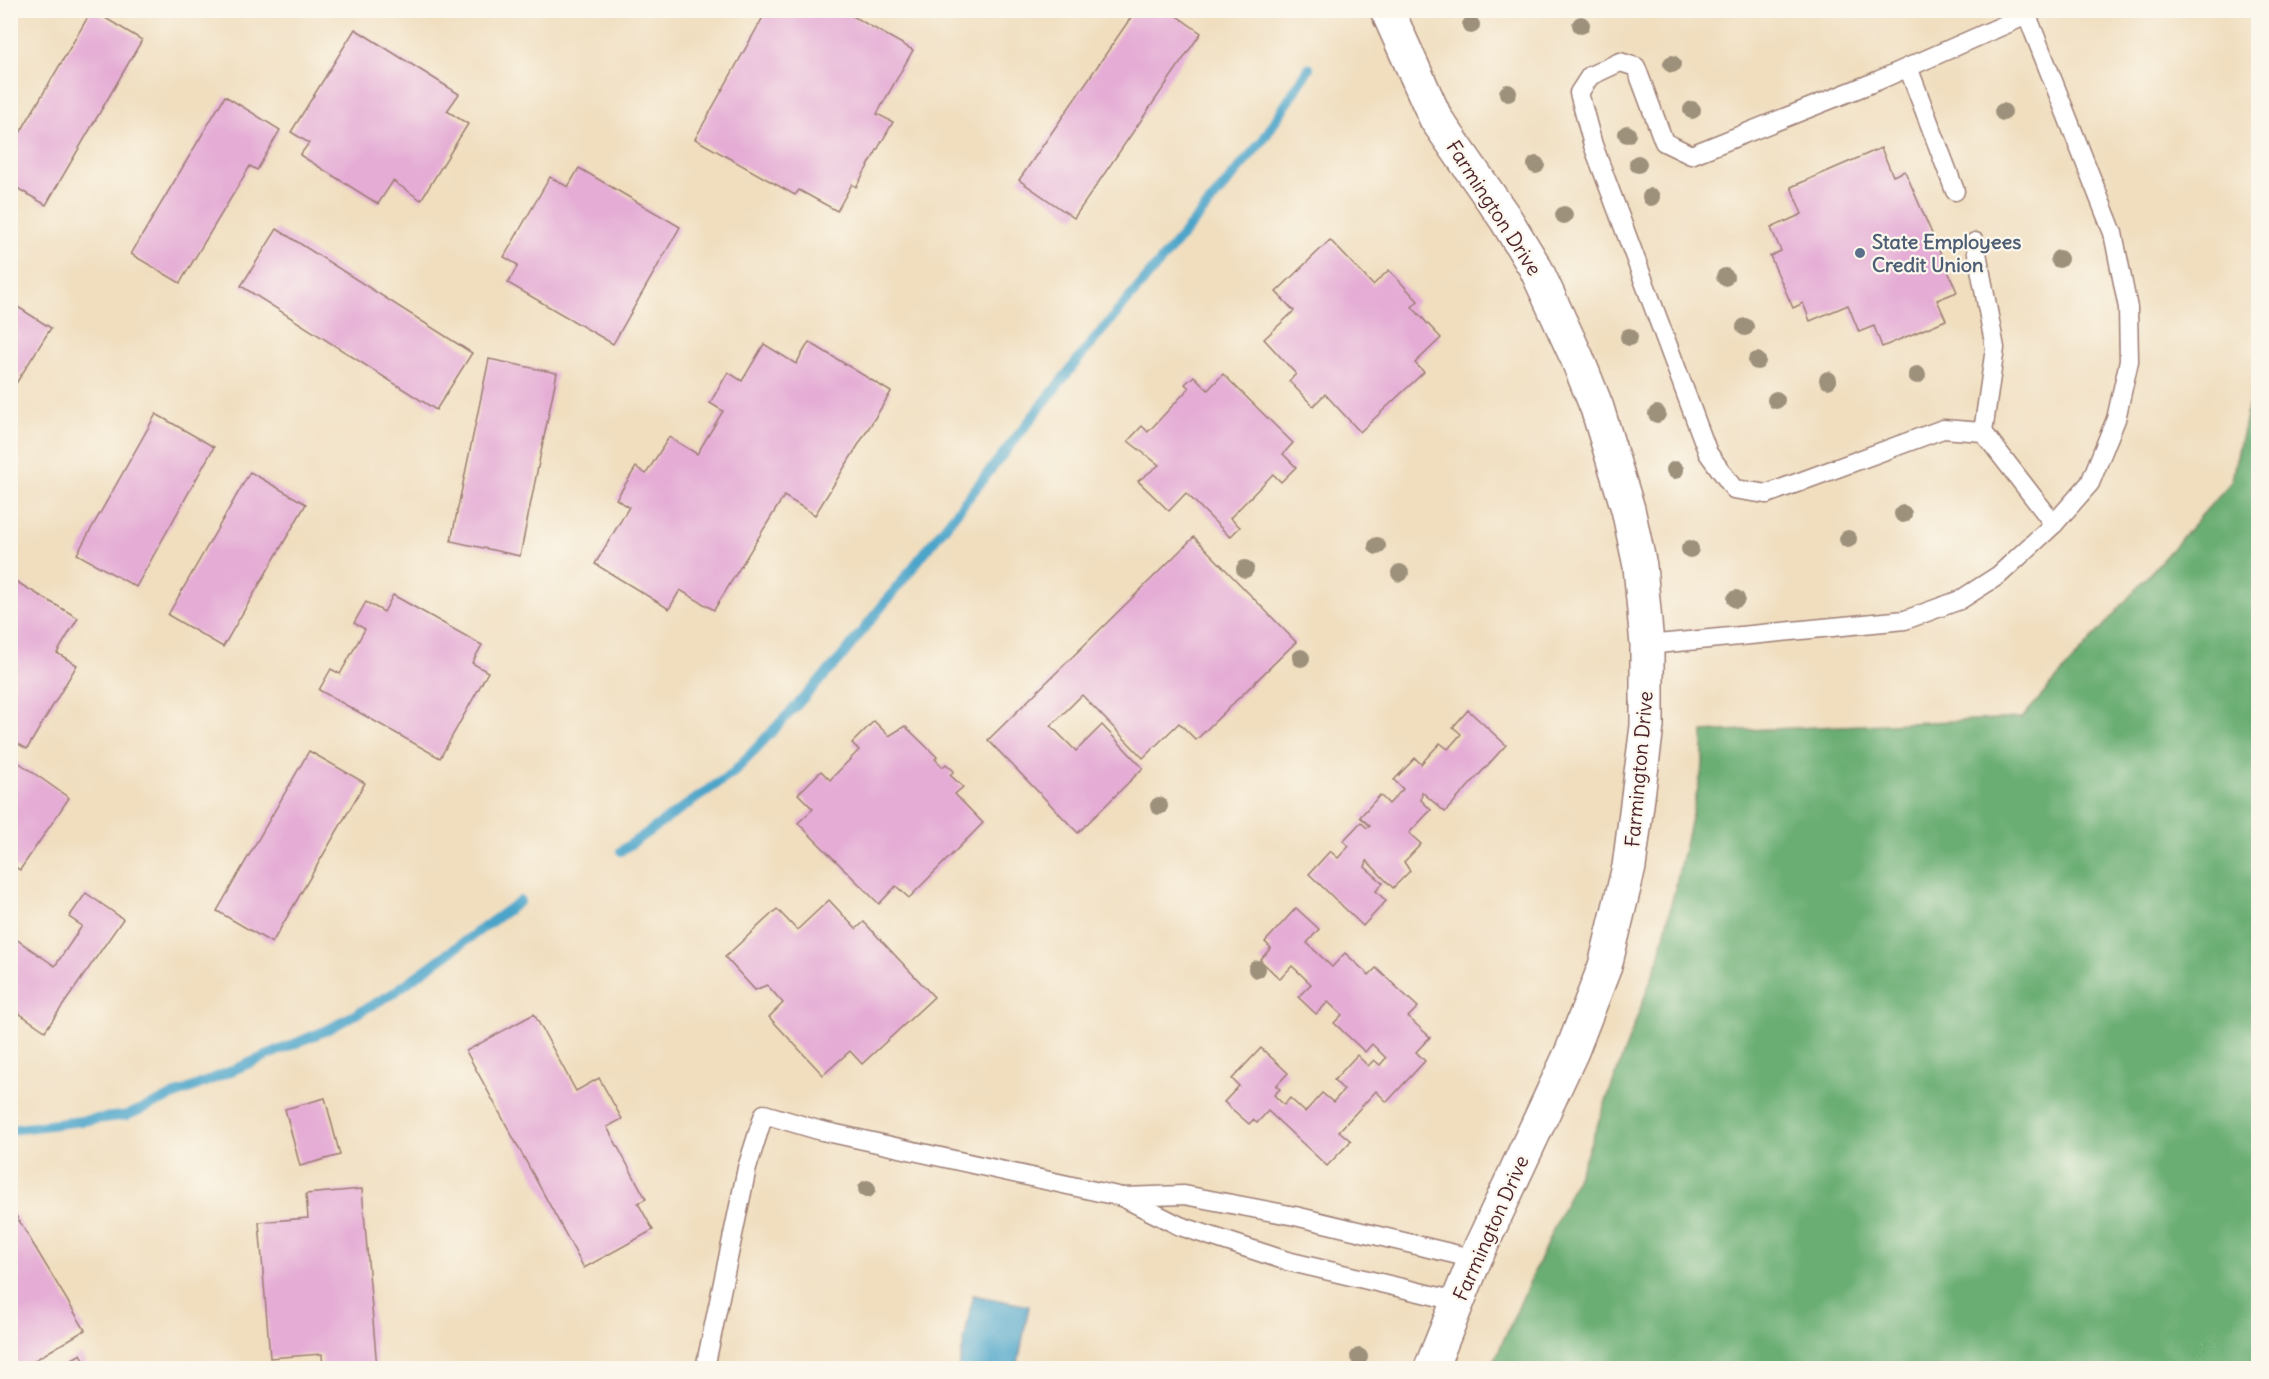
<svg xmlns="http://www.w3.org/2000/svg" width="2269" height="1379" font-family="Delius,sans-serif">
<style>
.forest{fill:#6aae73;stroke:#5a664f;stroke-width:1.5}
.water{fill:#4ca4c9;stroke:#4b627a;stroke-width:1.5}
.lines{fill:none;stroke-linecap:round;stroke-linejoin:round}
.stream{stroke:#4ca4c9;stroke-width:10}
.building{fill:#e5add5}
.service-casing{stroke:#9d7e75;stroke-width:21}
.tertiary-casing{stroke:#9d7e75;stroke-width:36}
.service{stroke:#fff;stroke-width:18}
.tertiary{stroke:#fff;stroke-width:33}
.tree{fill:#9e917c}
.service-dot{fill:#5c6f8a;stroke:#fbf7ec;stroke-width:2}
.labels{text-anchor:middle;stroke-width:4.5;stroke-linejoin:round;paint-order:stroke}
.street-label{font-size:20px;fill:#4a1f2b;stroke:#fbf7ec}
.service-label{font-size:20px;font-weight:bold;fill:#4e5e75;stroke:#fbf7ec;text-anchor:start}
</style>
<rect width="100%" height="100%" fill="#fbf7ec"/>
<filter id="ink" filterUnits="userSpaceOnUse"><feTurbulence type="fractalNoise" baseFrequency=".0167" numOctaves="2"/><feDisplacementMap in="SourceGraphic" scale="12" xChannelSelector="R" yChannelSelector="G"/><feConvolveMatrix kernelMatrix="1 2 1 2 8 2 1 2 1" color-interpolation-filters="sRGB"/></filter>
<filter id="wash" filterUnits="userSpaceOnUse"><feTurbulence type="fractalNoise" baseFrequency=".008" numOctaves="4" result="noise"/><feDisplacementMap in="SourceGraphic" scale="24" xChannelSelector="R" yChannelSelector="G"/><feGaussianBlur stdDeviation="1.35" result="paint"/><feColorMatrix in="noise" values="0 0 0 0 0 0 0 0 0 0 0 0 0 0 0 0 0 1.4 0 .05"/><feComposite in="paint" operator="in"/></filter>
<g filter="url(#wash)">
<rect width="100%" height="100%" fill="#f0debf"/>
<path class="forest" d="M2258,365V1368H1491L1584,1161L1659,958L1703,766V732L2022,718L2231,482Z"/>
<path class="water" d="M973,1295L1029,1306L1017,1368H959Z"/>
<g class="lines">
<g class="stream">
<path d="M621,851L734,772L840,659L1089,346L1263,140L1309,68"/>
<path d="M10,1130L128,1115L329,1029L392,994L520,901"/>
</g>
</g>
<g id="blocks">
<g class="building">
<path d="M92,10L142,40L46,205L10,184V150Z"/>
<path d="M767,10H842L913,50L877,114L893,122L856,187L852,184L837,211L799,190L795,195L695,139Z"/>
<path d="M1136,10H1168L1201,33L1074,218L1019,180Z"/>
<path d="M355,29L459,94L447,111L468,124L421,200L393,181L378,204L300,155L309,143L291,132Z"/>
<path d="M225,96L280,130L257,170L250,166L180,283L131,254Z"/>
<path d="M1881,148L1893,176L1905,171L1957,292L1937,300L1946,320L1882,347L1874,326L1859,332L1848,305L1810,321L1803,303L1793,308L1770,256L1781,251L1771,228L1802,214L1791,187Z"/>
<path d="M579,168L680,227L613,344L508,283L518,265L504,257L550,177L568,187Z"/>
<path d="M277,229L472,353L436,410L241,286Z"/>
<path d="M1330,240L1373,285L1389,270L1418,301L1412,307L1441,338L1415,363L1424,372L1360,432L1325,394L1313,406L1289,381L1296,374L1264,339L1294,311L1276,292Z"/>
<path d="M10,302L51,328L10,393Z"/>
<path d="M809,342L891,392L815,515L784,496L714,610L680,590L669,609L595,564L629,507L616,499L636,467L646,474L669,437L697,454L723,411L710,403L728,372L742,381L764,344L796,364Z"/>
<path d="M489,359L557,373L520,556L451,541Z"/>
<path d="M1223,374L1293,443L1283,454L1296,467L1281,482L1273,474L1230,518L1240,527L1230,537L1186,493L1169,511L1138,481L1159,465L1128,441L1142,426L1148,432L1189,388L1185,384L1194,376L1208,390Z"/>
<path d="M156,414L214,447L136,587L77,554Z"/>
<path d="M250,472L306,504L223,647L168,615Z"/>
<path d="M1194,537L1296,642L1196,740L1179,723L1143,758L1082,695L1051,726L1076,751L1102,725L1143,768L1078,833L988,740Z"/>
<path d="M10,578L78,618L57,653L77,665L27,749L10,739Z"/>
<path d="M393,595L482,645L472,663L488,672L440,758L319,690L331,669L340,674L365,629L354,623L366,602L384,612Z"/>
<path d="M1468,710L1506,745L1445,812L1422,792L1421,800L1431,810L1409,833L1421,844L1404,862L1410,871L1393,888L1367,861L1365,867L1383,883L1376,891L1386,901L1363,926L1309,874L1330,851L1338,858L1349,846L1343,841L1361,822L1367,828L1370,826L1360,817L1380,795L1389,804L1403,789L1394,780L1415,758L1421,764L1440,743L1448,749L1461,734L1453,727Z"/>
<path d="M874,721L889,736L905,726L937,757L935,759L943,767L946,764L954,771L950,775L963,787L955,794L983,823L909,898L896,886L879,904L798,823L813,809L798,794L821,771L830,780L859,750L852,743Z"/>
<path d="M309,751L365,783L272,943L217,911Z"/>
<path d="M18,762L69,798L20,870L15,867L10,873V772Z"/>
<path d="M86,893L123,919L45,1031L10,1007V935L55,966L82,926L69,917Z"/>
<path d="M829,900L856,929L864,922L934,997L862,1064L850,1051L823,1075L769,1017L783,1003L767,985L755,990L725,957L777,909L797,930Z"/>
<path d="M1296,908L1319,929L1307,943L1332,967L1345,953L1369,975L1376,968L1418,1007L1408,1017L1430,1037L1416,1052L1425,1061L1387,1102L1376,1091L1339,1131L1351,1141L1327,1166L1268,1111L1257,1123L1253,1120L1249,1124L1224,1102L1239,1086L1232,1079L1261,1048L1288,1073L1276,1086L1280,1089L1274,1095L1284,1105L1290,1098L1305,1112L1322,1093L1333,1102L1344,1090L1334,1080L1357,1055L1368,1066L1374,1060L1380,1065L1386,1058L1372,1044L1365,1052L1334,1023L1342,1015L1328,1002L1316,1014L1298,997L1311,984L1292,966L1280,979L1260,960L1271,948L1265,942Z"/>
<path d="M534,1014L576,1091L599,1078L622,1119L607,1127L646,1199L638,1203L653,1230L584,1268L466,1051Z"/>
<path d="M325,1098L340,1155L300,1166L285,1109Z"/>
<path d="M362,1189L377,1368H323L322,1354L270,1358L259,1222L308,1218L306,1194Z"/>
<path d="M15,1214L85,1330L22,1368H10V1217Z"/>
<path d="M81,1354L89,1368H56Z"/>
</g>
</g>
</g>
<g filter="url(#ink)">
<use href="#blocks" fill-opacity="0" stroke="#9d7e75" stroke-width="1.5"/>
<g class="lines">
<defs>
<g id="service">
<path d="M2027,15L1877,81L1691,155L1664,142L1636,67L1620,62L1590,76L1579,93L1593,145L1708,453L1734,489L1767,494L1943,429L1983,432L2054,524"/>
<path d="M1908,67L1955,191"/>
<path d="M1975,242L1995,348L1983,432"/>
<path d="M1647,645L1905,620L1960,600L1999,575L2054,524L2090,483L2116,419L2129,361L2128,308L2113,233L2025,10"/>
<path d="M1457,1301L1287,1261L1180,1226L1122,1197L1184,1195L1295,1216L1475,1259"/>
<path d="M705,1368L747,1168L764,1114L818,1130L1122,1197"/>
</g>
<path id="tertiary" d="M1387,10L1436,119L1505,218L1536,269L1577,358L1597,408L1628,509L1640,566L1647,645V726L1629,867L1605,966L1572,1051L1475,1259L1431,1368"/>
</defs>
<use href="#service" class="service-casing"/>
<use href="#tertiary" class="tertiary-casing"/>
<use href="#service" class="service"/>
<use href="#tertiary" class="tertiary"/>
</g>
<g class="tree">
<circle cx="1471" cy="25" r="9"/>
<circle cx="1581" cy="25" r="9"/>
<circle cx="1672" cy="64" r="9"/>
<circle cx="1508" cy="93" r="9"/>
<circle cx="1692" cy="110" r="9"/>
<circle cx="2003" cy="112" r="9"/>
<circle cx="1627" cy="134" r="9"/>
<circle cx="1638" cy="164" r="9"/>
<circle cx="1536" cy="165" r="9"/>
<circle cx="1651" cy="197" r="9"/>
<circle cx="1564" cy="215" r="9"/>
<circle cx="2059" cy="259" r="9"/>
<circle cx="1725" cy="277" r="9"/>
<circle cx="1745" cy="327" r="9"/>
<circle cx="1629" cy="337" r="9"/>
<circle cx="1757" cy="361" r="9"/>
<circle cx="1917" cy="375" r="9"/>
<circle cx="1828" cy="380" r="9"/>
<circle cx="1776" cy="400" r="9"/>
<circle cx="1657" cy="414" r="9"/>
<circle cx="1675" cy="470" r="9"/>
<circle cx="1903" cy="514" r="9"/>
<circle cx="1848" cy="539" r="9"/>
<circle cx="1377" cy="546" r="9"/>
<circle cx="1690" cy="549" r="9"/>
<circle cx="1245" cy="569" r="9"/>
<circle cx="1400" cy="573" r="9"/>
<circle cx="1736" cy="599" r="9"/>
<circle cx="1301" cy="658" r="9"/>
<circle cx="1159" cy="806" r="9"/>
<circle cx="1257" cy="969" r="9"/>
<circle cx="867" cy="1189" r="9"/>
<circle cx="1359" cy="1357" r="9"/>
</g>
</g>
<circle class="service-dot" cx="1860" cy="253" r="6"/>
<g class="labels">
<g class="street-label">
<text transform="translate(1494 208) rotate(57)" y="7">Farmington Drive</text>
<text transform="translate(1639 769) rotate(-85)" y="7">Farmington Drive</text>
<text transform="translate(1491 1228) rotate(-66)" y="7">Farmington Drive</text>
</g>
<g class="service-label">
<text x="1872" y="249">State Employees<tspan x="1872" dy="23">Credit Union</tspan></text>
</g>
</g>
<rect width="2269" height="1379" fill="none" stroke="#fbf7ec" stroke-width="36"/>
</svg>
